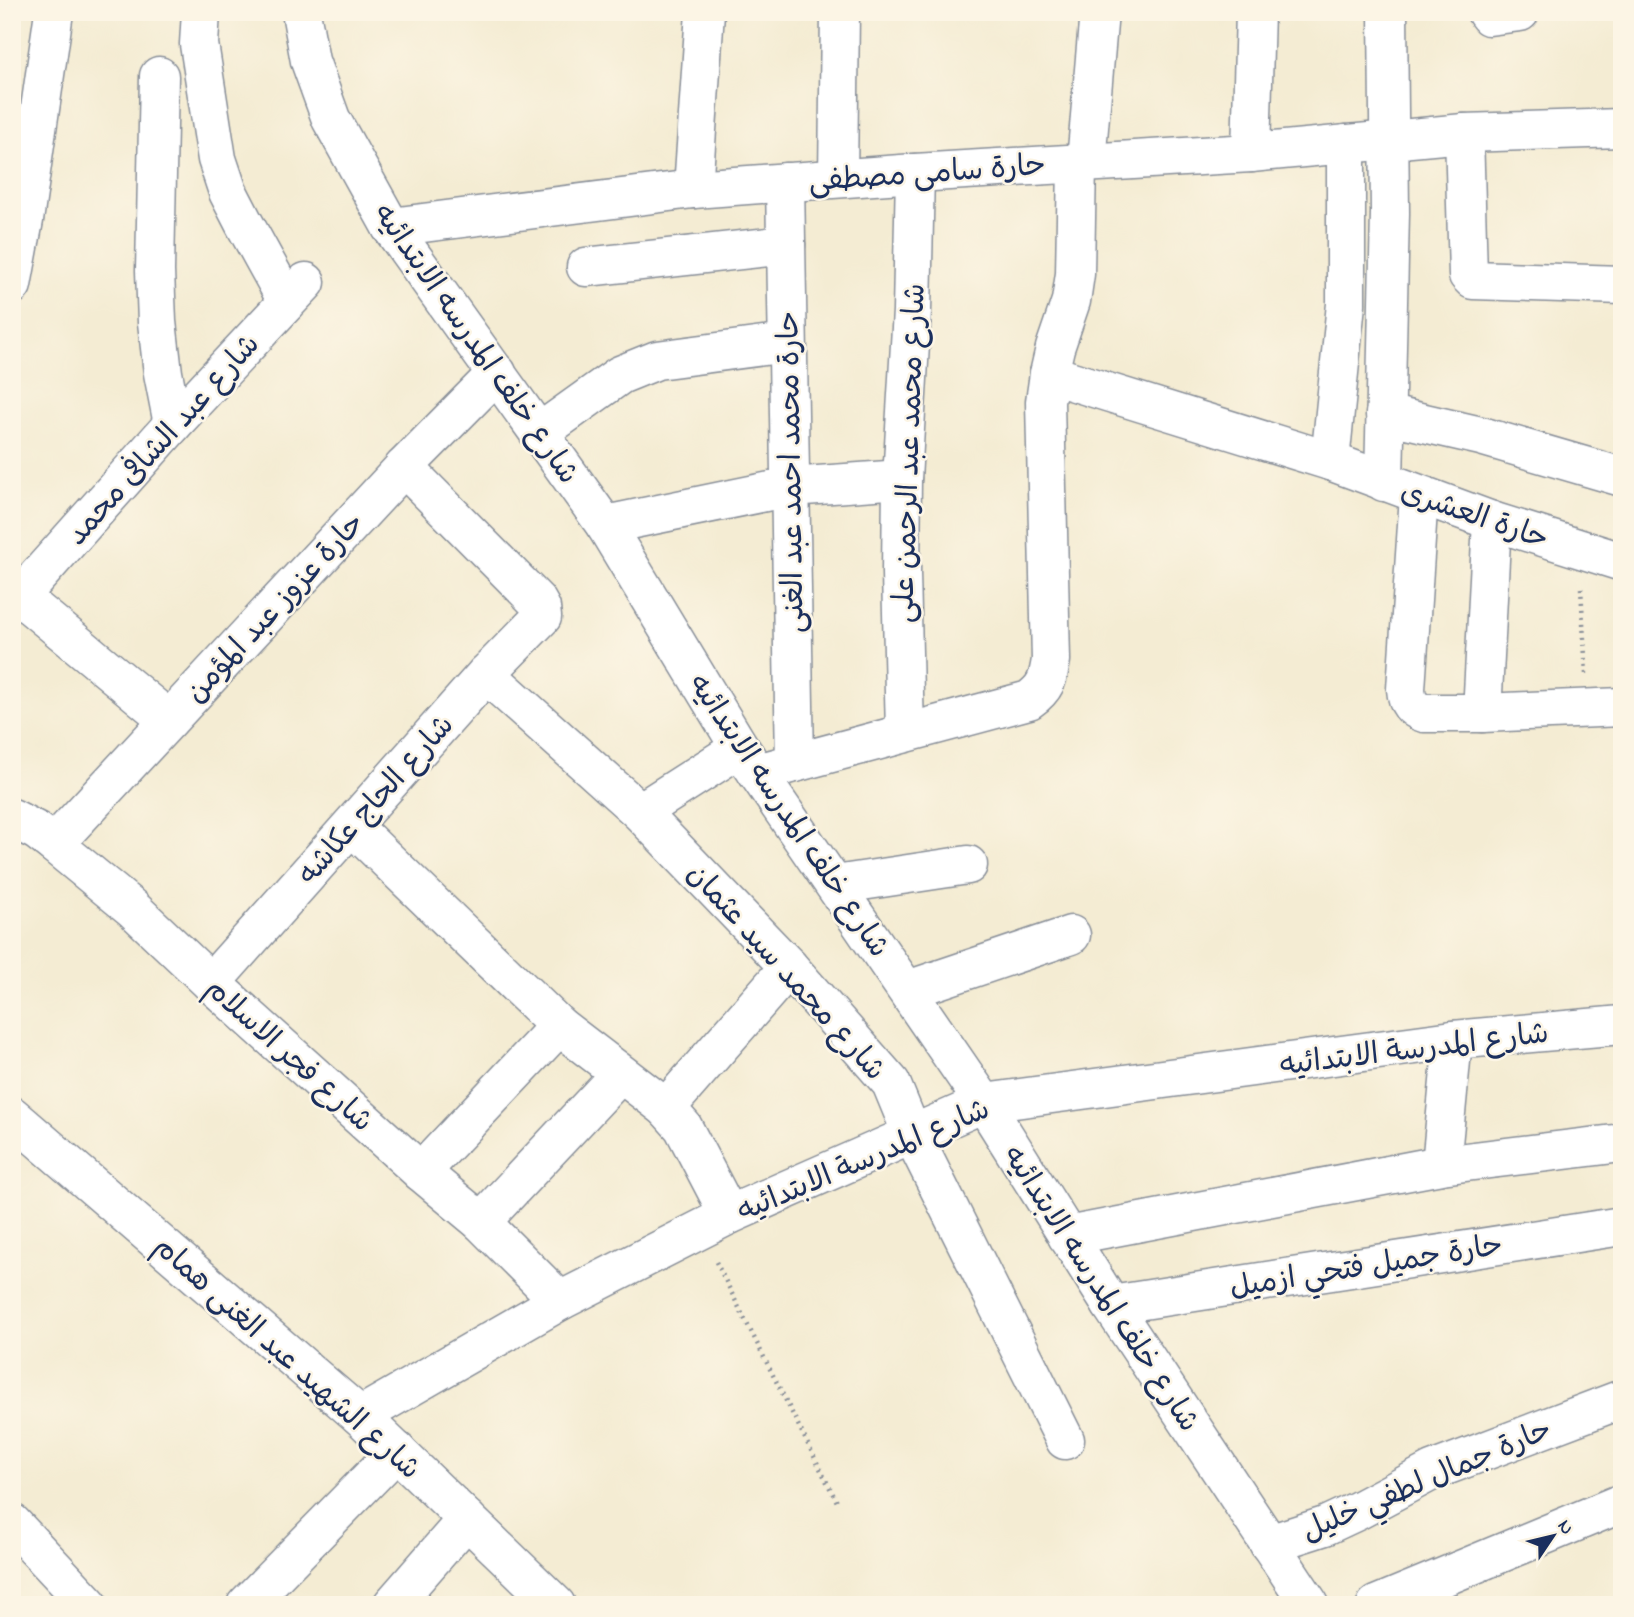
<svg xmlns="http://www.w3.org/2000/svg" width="1634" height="1617" font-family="'Indie Flower','Playpen Sans Arabic',sans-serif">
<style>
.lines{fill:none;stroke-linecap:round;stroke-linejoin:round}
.minor-casing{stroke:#888e98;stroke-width:41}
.tertiary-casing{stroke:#888e98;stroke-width:41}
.path{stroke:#888e98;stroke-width:4.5;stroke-dasharray:2 5;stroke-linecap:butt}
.minor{stroke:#fff;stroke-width:38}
.tertiary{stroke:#fff;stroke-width:38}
.labels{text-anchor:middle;stroke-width:5;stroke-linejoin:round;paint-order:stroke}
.street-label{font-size:30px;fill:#1b2f5e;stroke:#fcf5e5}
</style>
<rect width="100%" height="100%" fill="#fcf5e5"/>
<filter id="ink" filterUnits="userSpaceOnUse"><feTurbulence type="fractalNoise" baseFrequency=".0143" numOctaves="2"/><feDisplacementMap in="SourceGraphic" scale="14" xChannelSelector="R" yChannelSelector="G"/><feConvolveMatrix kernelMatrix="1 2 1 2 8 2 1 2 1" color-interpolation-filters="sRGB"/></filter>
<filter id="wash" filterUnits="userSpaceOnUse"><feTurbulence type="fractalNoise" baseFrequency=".00686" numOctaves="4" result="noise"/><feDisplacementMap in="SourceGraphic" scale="28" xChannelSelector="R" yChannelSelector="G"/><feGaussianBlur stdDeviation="1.57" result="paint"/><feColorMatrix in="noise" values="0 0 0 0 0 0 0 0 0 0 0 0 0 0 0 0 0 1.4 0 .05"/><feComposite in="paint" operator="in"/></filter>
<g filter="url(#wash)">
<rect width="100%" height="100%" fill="#f4ecd3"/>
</g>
<g filter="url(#ink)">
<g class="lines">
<defs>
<g id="minor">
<path d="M201,12L199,44L217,159L228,192L244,223L287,301"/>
<path d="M301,12L310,61L331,119L391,227L605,525L740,748L984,1103L1111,1305L1310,1605"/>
<path d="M1486,12L1489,16L1520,12"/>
<path d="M159,76L155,271L157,322L163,373L173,424"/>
<path d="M1464,133L1468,275L1473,280L1622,285"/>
<path d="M1251,153L1255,12"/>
<path d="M1086,162L1099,12"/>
<path d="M838,178L840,12"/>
<path d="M785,182L795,763"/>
<path d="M693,189L705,12"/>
<path d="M391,227L693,189L915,173L1251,153L1464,133L1622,128"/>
<path d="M586,267L786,245"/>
<path d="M1049,374L1330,461L1492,521L1622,562"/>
<path d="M1385,414L1481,436L1622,477"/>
<path d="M539,433L620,375L657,360L787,343"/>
<path d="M1330,461L1346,304V144"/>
<path d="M1384,482L1390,213L1388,12"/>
<path d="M1419,495L1406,689C1407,702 1411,709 1424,713H1482L1622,707"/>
<path d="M605,525L790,487L902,479"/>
<path d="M12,590L169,720"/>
<path d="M20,596L173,424L306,282"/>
<path d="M486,674L640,812L789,967L891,1083L912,1134L1065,1440"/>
<path d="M1482,713L1492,521"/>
<path d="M905,733L901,573L902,479L912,311L915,173"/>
<path d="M757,773L1029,700C1046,688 1048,679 1051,660L1045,402L1049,374L1055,348L1071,301L1075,274L1077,163"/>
<path d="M640,812L740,748"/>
<path d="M12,818L37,831L54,844L132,908L211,983L421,1172L481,1222L560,1301"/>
<path d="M352,826L559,1026L666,1108L683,1127L729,1215"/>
<path d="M54,844L404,467L497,373"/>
<path d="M835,885L968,865"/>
<path d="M211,983L486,674L542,617L541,608L537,601L404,467"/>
<path d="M908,990L1071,935"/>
<path d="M666,1108L789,967"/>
<path d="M12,1116L360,1416L556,1605"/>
<path d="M1441,1165L1453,1040"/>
<path d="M421,1172L559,1026"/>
<path d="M481,1222L620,1074"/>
<path d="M1067,1236L1441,1165L1622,1143"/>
<path d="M1111,1305L1622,1226"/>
<path d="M360,1416L560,1301L729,1215L984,1103L1453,1040L1622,1025"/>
<path d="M12,1523L89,1605"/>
<path d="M1269,1544L1325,1526L1357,1511L1432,1471L1622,1399"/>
<path d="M246,1605L397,1451"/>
<path d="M392,1605L467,1519"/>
<path d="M1376,1605L1622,1503"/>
</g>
<path id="tertiary" d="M12,285L24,220L54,12"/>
</defs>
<use href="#minor" class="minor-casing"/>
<use href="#tertiary" class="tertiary-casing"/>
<g class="path">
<path d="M1581,588L1586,674"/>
<path d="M716,1262L837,1502"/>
</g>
<use href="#minor" class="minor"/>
<use href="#tertiary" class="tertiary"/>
</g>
</g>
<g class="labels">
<g class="street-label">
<text transform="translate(927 172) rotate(-4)" y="10">حارة سامى مصطفى</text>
<text transform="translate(477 343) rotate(55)" y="10">شارع خلف المدرسه الابتدائيه</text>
<text transform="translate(162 439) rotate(-48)" y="10">شارع عبد الشافى محمد</text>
<text transform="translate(908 453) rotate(-88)" y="10">شارع محمد عبد الرحمن على</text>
<text transform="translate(790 472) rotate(-91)" y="10">حارة محمد احمد عبد الغنى</text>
<text transform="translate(1475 514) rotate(19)" y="10">حارة العشرى</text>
<text transform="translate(274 607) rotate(-47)" y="10">حارة عزوز عبد المؤمن</text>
<text transform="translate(375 799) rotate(-48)" y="10">شارع الحاج عكاشه</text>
<text transform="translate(790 815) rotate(56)" y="10">شارع خلف المدرسه الابتدائيه</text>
<text transform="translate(787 971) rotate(48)" y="10">شارع محمد سيد عثمان</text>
<text transform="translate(1414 1048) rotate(-7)" y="10">شارع المدرسة الابتدائيه</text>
<text transform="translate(290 1054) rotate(42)" y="10">شارع فجر الاسلام</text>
<text transform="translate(863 1159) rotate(-23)" y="10">شارع المدرسة الابتدائيه</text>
<text transform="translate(1366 1265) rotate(-9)" y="10">حارة جميل فتحي ازميل</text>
<text transform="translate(1102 1288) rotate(57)" y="10">شارع خلف المدرسه الابتدائيه</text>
<text transform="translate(288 1357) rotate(42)" y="10">شارع الشهيد عبد الغنى همام</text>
<text transform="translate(1426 1479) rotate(-23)" y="10">حارة جمال لطفي خليل</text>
</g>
</g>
<rect width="1634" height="1617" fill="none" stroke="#fcf5e5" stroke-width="42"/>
<g transform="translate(1553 1536) rotate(55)" stroke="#fcf5e5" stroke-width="5" paint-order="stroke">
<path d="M0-5L12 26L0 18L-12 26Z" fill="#1b2f5e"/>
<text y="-10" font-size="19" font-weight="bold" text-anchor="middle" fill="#1b2f5e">N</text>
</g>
</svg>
